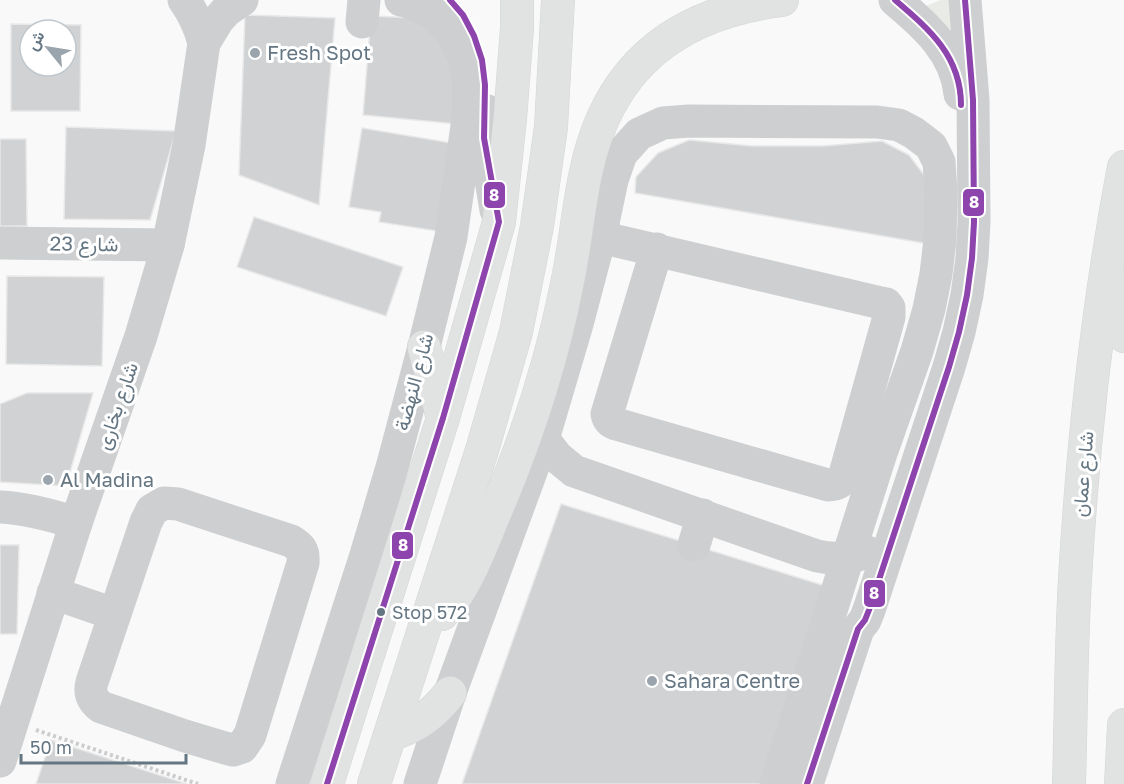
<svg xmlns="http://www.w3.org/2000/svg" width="1124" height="784" font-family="'Golos Text',Vazirmatn,sans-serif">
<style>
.green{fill:#e8ebe6}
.building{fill:#d0d2d3;stroke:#e8e8e8;stroke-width:1.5;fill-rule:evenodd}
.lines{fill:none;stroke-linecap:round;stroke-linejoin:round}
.major-casing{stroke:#d5d6d7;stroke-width:34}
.path{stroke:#cbcccd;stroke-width:4;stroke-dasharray:3 3;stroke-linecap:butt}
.minor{stroke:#cecfd0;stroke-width:33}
.major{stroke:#e1e2e2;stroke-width:33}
.bus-1-casing{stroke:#fff;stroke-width:10}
.bus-1{stroke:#8e44ad;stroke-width:6}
.poi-dot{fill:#99a4ac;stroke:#fff;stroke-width:2}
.bus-dot{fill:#657683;stroke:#fff;stroke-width:2}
.labels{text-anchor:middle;stroke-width:6;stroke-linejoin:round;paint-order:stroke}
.bus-label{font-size:18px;fill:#657683;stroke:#fff;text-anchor:start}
.poi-label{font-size:20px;fill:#657683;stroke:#fff;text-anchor:start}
.street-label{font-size:20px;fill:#657683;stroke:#fff}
.line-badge{stroke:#fff;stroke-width:2}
.badge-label{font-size:16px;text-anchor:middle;font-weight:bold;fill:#fff}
</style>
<rect width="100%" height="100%" fill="#f9f9f9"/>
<path class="green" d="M941,0H953L961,56L918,9Z"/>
<g class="building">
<path d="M245,15L335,18L319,205L239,175Z"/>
<path d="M371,16L419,18L463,68L457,124L363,115Z"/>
<path d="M11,24L81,25L80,111H11ZM30,30H66V66H30Z"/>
<path d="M66,127L176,131L150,220L64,219Z"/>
<path d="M362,128L452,143L437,231L379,222L381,212L349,207Z"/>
<path d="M0,139H26L27,226H0Z"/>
<path d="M689,140L752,146H823L882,141L909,155L927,179L929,244L635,193L636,177L658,153Z"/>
<path d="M254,217L403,267L386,316L237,267Z"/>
<path d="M7,276L104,277L102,366L6,364Z"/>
<path d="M27,393H93L66,486L0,482V404Z"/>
<path d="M561,504L835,589L773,784H462Z"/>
<path d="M0,545H19L17,634H0Z"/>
<path d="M51,740L187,784H36Z"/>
</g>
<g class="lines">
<defs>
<g id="major">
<path d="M1124,288L1120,328L1124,336"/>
<path d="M424,347L443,418"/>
<path d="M442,614C465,588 478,554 491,522C524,446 551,366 567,284C575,247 578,209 586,172C608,66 677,13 782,0"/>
<path d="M390,735C417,726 433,715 450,693"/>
<path d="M327,784L443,418L499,222L510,119L517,28V0"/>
<path d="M374,784L483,447L516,332L537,226L551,127L558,0"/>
<path d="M1069,784C1071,716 1071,647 1075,579C1083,440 1098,303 1124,167"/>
<path d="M1121,784L1124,725"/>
</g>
</defs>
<use href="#major" class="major-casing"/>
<path class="path" d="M36,730L198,784"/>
<g class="minor">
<path d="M184,0C194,14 200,28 204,43"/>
<path d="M895,0C925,25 956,52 960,94"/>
<path d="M362,22L364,0"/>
<path d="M485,110L484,138L496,210"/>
<path d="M600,237L881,303L886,304L889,308V317L845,474C842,482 837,485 828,485L616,424C610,422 608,419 607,414L657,249"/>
<path d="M0,243L168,245"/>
<path d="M543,439L557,457L574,471L817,556C835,560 850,559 867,552"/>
<path d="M164,503L178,504L291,541C301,547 304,551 303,563L250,735L242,747L233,750L225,748L185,736L101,707C92,700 89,693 92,682L146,522L152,510Z"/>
<path d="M0,507C26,508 51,515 76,523"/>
<path d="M694,545L703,515"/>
<path d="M53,593L114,614"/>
<path d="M0,761L76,523L141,336L168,245L189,145L204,43L218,20L226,11L242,0"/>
<path d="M292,784L366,555L393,464L424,347L451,237L468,119L469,82L463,55L451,31L433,13L409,2L401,0"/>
<path d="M420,784L450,693L543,439L577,324L600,237L612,180L621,154L639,134L663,123L689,121L877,122L899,125L914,133L931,146L939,162L941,191L940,240L936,274L929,309L917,351L880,456L776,784"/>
<path d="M807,784L858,629L865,620L869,610L949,367L959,332L967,295L972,258L974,222L973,100L965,0"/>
</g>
<use href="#major" class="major"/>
<defs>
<g id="bus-1">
<path d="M895,0C929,29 961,56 961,105"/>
<path d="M327,784L443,418L499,222L484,138L485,85L482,60L474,36L463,15L450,0"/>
<path d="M807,784L858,629L865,620L869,610L949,367L959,332L967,295L972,258L974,222L973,100L965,0"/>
</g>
</defs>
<use href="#bus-1" class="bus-1-casing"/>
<use href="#bus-1" class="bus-1"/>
</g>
<g class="poi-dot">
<circle cx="255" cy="53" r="6"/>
<circle cx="48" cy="480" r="6"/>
<circle cx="652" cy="681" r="6"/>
</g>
<circle class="bus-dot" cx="381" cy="612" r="5"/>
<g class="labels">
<g class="bus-label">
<text x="392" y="619">Stop 572</text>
</g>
<g class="poi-label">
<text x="267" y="60">Fresh Spot</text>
<text x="60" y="487">Al Madina</text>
<text x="664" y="688">Sahara Centre</text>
</g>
<g class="street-label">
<text transform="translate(84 244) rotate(1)" y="7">شارع 23</text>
<text transform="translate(414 382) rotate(-75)" y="7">شارع النهضة</text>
<text transform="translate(117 406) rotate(-71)" y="7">شارع بخارى</text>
<text transform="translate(1083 474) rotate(-85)" y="7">شارع عمان</text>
</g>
</g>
<g class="line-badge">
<rect x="483" y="181" width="23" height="28" rx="6" fill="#8e44ad"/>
<rect x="962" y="188" width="23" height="29" rx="6" fill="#8e44ad"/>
<rect x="391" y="531" width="23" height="29" rx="6" fill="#8e44ad"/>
<rect x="863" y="579" width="23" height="29" rx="6" fill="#8e44ad"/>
</g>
<g class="badge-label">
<text x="494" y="201">8</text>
<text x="974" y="208">8</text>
<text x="403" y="551">8</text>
<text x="874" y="599">8</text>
</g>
<g transform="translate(48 48) rotate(300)"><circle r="28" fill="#ffffff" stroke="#c1c8cd" stroke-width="1.5"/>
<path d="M0-4.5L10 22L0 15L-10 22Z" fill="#99a4ac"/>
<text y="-9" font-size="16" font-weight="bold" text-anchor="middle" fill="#657683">ش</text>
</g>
<path d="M21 754v9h165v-9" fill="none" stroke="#657683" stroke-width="3"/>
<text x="30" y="754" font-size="18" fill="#657683" stroke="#ffffff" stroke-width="4.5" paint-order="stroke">50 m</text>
</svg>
